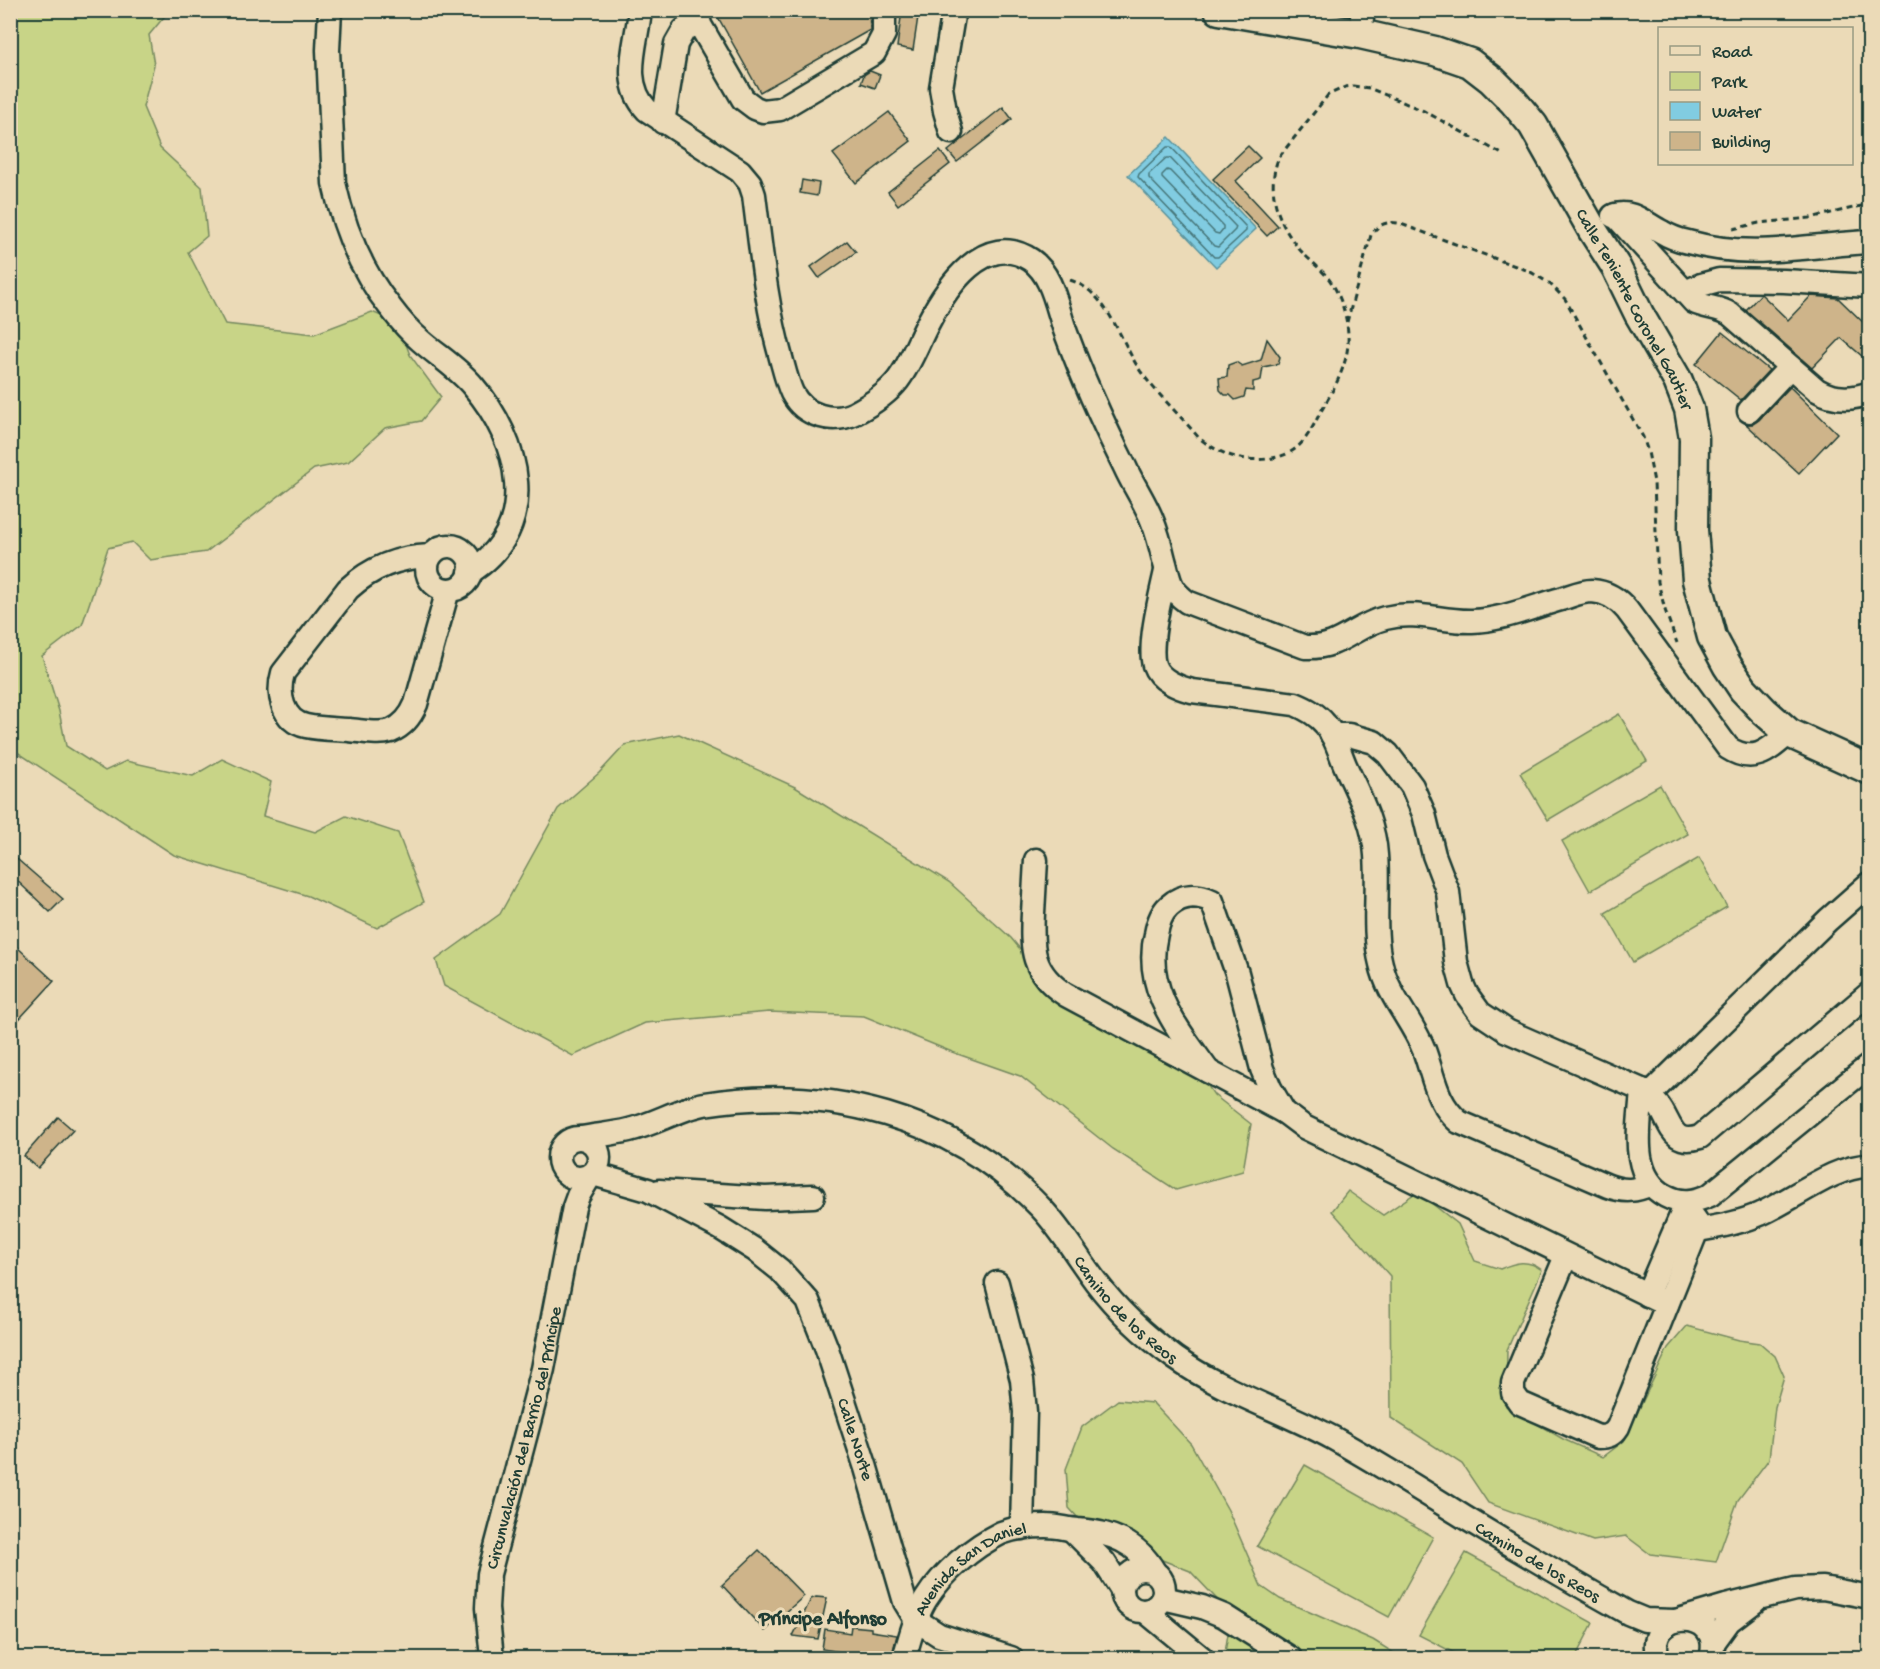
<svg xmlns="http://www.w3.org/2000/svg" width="1880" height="1669" font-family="'Gochi Hand',sans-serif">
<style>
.green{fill:#c8d487;stroke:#74885e;stroke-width:1.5}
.water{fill:#81cce1;stroke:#5a939c;stroke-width:1.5}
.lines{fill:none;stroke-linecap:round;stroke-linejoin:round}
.shore{stroke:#467679;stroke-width:1.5}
.building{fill:#ceb48a;stroke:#1f3d34;stroke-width:1.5}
.minor-casing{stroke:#1f3d34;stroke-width:27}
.major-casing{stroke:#1f3d34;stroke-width:33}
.path{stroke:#1f3d34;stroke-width:3;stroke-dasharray:6 4.5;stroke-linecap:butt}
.minor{stroke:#ebdab7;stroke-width:22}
.major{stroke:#ebdab7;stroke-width:28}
.labels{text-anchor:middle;stroke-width:6;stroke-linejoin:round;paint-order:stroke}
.street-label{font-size:18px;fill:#1f3d34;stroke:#ebdab7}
.neighbourhood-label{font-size:20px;font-weight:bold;fill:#1f3d34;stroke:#ebdab7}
</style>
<rect width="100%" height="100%" fill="#ebdab7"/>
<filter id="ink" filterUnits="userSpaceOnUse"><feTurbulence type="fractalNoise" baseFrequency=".0167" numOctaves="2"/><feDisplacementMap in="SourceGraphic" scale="12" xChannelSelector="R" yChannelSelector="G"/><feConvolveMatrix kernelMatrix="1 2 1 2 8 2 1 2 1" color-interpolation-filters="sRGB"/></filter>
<g filter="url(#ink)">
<g class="green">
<path d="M10,11H169L149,35L154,65L143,107L160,148L202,187L207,236L188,252L225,324L314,334L372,312L398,323L410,355L441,397L421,421L385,428L348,462L314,469L206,552L150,560L132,542L108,548L82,625L42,656L59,711L66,746L105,771L126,761L193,776L222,759L271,782L263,816L315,832L346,816L398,833L424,902L377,928L308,896L174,855L11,748Z"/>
<path d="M1619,714L1647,761L1548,820L1520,773Z"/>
<path d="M679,734L795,787L949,882L1011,938L1039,972L1198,1071L1214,1095L1251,1124L1243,1171L1176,1190L1113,1149L1020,1076L952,1052L864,1016L769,1012L645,1023L573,1056L444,986L436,960L500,914L558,809L599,773L625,745Z"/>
<path d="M1660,785L1688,834L1590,891L1562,841Z"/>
<path d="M1699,858L1727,907L1633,962L1605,913Z"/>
<path d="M1348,1191L1383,1215L1417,1192L1458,1224L1475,1261L1500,1269C1516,1262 1528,1259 1542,1270L1507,1350L1506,1406L1563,1439L1603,1457L1624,1441L1668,1348L1687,1326L1739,1340L1760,1343L1775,1356L1784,1376L1775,1407L1769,1459L1738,1500L1716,1562L1650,1554L1626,1536L1593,1541L1488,1503L1462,1464L1391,1418L1390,1276L1332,1211Z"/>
<path d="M1118,1400L1153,1403L1191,1444L1228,1510L1261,1586L1280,1599L1373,1640L1402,1658H1230L1225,1653L1231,1614L1190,1571L1091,1532L1069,1508L1066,1469L1082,1427Z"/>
<path d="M1305,1465L1433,1537L1389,1617L1257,1546Z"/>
<path d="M1466,1553L1593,1623L1575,1658H1464L1419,1635Z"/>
</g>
<path class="water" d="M1169,137L1256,229L1216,267L1128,175Z"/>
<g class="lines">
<g class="shore">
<path d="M1167,147H1171L1246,227V231L1218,257H1214L1138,177L1139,174Z"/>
<path d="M1166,158H1170L1236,227L1235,230L1218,247L1214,246L1149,178V174Z"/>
<path d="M1167,170L1170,171L1223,226V229L1219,234L1215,233L1162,178V175Z"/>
</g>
</g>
<g class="building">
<path d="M714,10H869L870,30L760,92Z"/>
<path d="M902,10H919L913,50L897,47Z"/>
<path d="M870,71L880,75L875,88L861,83L864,75Z"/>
<path d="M1003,107L1012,119L957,162L948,151Z"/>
<path d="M889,112L911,141L856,183L833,154Z"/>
<path d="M1248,146L1260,158L1236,181L1278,226L1267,236L1213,179Z"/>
<path d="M940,151L950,164L898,205L888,192Z"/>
<path d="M802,180L819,183L817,196L800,193Z"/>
<path d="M847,241L856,252L819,278L811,267Z"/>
<path d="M1761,294L1788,320L1811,296L1838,298L1869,328V362L1841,338L1812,368L1746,310Z"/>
<path d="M1722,332L1769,370L1741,400L1696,364Z"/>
<path d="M1267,339L1280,357L1278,364L1263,367L1261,380L1253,382V391L1246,390L1244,397L1235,400L1230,395H1225L1220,390L1219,378L1227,377L1228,365L1236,362L1242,366L1261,360Z"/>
<path d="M1790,387L1837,433L1799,473L1746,424H1753L1759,420Z"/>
<path d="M10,853L63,899L50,912L10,874Z"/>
<path d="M17,947L54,981L10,1029V954Z"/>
<path d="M58,1117L73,1130L38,1168L24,1156Z"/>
<path d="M759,1550L804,1596L765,1631L722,1585Z"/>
<path d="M816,1597L827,1598L818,1639L793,1636L811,1599Z"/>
<path d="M851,1626L871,1628V1631L897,1635L891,1659H860V1655L822,1649L825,1629L850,1633Z"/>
</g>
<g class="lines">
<defs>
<g id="minor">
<path d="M330,10L328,50L334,183C344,229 361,271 390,307C399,319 409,331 421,341C438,356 458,368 473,386C520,440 542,528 470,572"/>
<path d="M640,10C637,45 620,81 647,110L740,171L750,183L754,195C761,250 766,305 781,358C784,369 787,382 792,393C804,416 833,424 855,413C870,405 888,393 898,380C911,363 918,342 928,323C946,288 985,229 1031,260C1053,275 1057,309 1066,333C1083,379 1103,423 1125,467C1133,485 1145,502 1152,520C1157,532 1161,547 1164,560C1170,580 1168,588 1187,602L1305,647C1341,649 1353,626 1385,618C1418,610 1441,622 1472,621C1502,620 1532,607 1561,599C1571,596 1581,591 1592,591C1607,592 1618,599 1627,610L1728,748C1754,765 1769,750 1789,733"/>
<path d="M697,10L700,25L743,99L755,108L763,111L780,109L874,53L884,34V14L882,10"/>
<path d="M1360,34L1363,10"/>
<path d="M663,122L676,44L684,30L698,20"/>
<path d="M951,132L945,111L941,88L954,10"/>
<path d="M1615,215L1694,302C1706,308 1719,307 1730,314L1817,390C1834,400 1851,400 1870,393"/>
<path d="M1613,216C1631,208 1647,225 1662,232C1670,237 1679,240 1688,242C1752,260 1806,245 1870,242"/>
<path d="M1685,292L1701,285L1719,280L1784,281L1870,286"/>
<path d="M1749,411L1790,367"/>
<circle cx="449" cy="568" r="22"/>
<path d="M430,556C398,557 372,567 348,589L283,673C277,693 282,721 306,726C320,729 335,729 349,730C362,731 378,735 391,731C403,726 411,716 416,704L448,590"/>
<path d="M1166,571C1161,594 1148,644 1154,665C1159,680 1179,688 1192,691L1295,704C1307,709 1317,714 1325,724C1335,735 1339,751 1345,765C1358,794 1374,822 1376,855C1379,891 1372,929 1381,964C1388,996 1412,1020 1424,1050C1434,1077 1436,1103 1459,1122L1608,1186C1624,1192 1636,1191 1651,1184"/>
<path d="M1332,735H1349L1374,742L1388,754L1412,786L1424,814L1434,855L1448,892L1456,962L1462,984L1467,995L1480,1013L1507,1031L1642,1090C1650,1096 1657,1102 1662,1111C1672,1128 1674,1145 1700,1137L1870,993"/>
<path d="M1036,860C1035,878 1034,895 1033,913C1031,950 1032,973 1066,995L1284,1112"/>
<path d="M1208,1071C1178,1029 1143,989 1156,934C1158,923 1161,913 1169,906C1182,894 1197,894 1212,901L1237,973L1262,1069L1270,1088L1284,1112L1304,1127L1667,1304"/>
<path d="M1642,1090C1640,1125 1628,1176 1666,1196C1681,1204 1695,1202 1710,1195L1870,1065"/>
<path d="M1649,1095L1828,920L1870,883"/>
<circle cx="579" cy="1158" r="20"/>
<path id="s1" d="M581,1138C597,1135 613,1134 629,1130C655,1124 678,1109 704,1104C828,1084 953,1116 1041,1208C1062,1230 1077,1257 1096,1282C1118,1311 1145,1336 1175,1358C1223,1392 1281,1410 1333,1438C1378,1463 1421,1490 1464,1517C1518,1550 1573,1582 1628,1613L1645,1620L1674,1621"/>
<path id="s2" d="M593,1174L648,1190L720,1228L755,1250L780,1270L808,1301L827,1349L866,1468L905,1602L916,1620L939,1635L1011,1658"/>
<path d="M659,1191L765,1198L813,1196"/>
<path d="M1697,1230C1718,1227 1740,1223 1760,1214C1791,1201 1836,1164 1870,1166"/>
<path d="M1566,1256L1513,1383V1393L1520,1403L1598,1437C1608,1437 1613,1435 1618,1427L1697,1230C1698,1219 1693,1214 1682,1213"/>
<path d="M997,1283L1022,1380L1025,1412L1022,1528"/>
<path d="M1647,1295L1687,1202"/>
<path d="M1072,1530L1104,1562L1122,1590"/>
<circle cx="1143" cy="1590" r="21"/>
<path d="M1163,1598L1202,1607L1224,1616L1290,1658"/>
<path d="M1145,1611L1202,1658"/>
<path d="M1682,1619L1726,1606L1795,1589L1823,1588L1870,1597"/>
<path d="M1713,1643L1729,1621L1754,1602"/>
<path id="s3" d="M492,1658L487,1608L489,1574L543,1369L574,1207L578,1196L590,1176"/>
<path id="s4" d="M904,1658C910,1639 915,1616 926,1599C943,1572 973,1547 1001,1533C1014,1528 1033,1526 1046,1526C1057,1526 1067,1529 1078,1530C1110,1532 1137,1542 1154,1571"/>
<path d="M1658,1658C1642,1608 1726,1606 1711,1658"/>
</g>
<g id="major">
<path id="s5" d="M1219,10L1360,34L1435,51L1470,63L1492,80L1513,101L1533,125L1593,231L1616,267L1639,314L1678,381L1689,409L1694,438L1693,530L1697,580L1712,637L1727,665L1743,689L1764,711L1789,733L1870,770"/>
</g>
</defs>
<use href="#minor" class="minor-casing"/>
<use href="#major" class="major-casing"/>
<g class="path">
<path d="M1733,229L1759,223L1810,218L1870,204"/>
<path d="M1070,280C1108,292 1120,341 1141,372C1158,395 1181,416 1199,438C1219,454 1241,462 1267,459C1298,455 1306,440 1319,415C1330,395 1343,375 1347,352C1351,330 1344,301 1331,282C1323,270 1310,261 1300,250C1278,224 1265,189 1279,157L1328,95L1345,87L1353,86L1369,88L1424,111L1502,154"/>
<path d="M1347,322L1371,235C1378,225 1385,221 1398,223L1529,271L1549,283L1565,299L1643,437L1648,452L1654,482L1658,582L1665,610L1677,643"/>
</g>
<use href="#minor" class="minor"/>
<use href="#major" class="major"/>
</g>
</g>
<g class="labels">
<g class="street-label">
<text dy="6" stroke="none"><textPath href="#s5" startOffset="556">Calle Teniente Coronel Gautier</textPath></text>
<text dy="6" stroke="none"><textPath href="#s1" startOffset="628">Camino de los Reos</textPath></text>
<text dy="6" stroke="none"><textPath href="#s3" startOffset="225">Circunvalación del Barrio del Príncipe</textPath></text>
<text dy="6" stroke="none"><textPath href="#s2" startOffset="400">Calle Norte</textPath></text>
<text dy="6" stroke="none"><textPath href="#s1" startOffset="1114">Camino de los Reos</textPath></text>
<text dy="6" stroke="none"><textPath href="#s4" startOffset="118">Avenida San Daniel</textPath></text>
</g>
<g class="neighbourhood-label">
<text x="823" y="1624">Príncipe Alfonso</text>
</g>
</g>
<rect width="1880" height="1669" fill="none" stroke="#ebdab7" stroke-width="36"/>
<rect x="18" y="18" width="1844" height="1633" fill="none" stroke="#1f3d34" stroke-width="2" filter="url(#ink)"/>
<rect x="1658" y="27" width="195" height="138" fill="#ebdab7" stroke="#999b83" stroke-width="1.5"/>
<rect x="1670" y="46" width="30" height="9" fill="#ebdab7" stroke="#999b83" stroke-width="1.5"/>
<text x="1712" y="57" font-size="18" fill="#1f3d34">Road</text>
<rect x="1670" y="72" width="30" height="18" fill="#c8d487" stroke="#999b83" stroke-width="1.5"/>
<text x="1712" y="87" font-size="18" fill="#1f3d34">Park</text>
<rect x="1670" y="102" width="30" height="18" fill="#81cce1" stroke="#999b83" stroke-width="1.5"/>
<text x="1712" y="117" font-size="18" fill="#1f3d34">Water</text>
<rect x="1670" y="132" width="30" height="18" fill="#ceb48a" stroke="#999b83" stroke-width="1.5"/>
<text x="1712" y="147" font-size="18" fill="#1f3d34">Building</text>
</svg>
